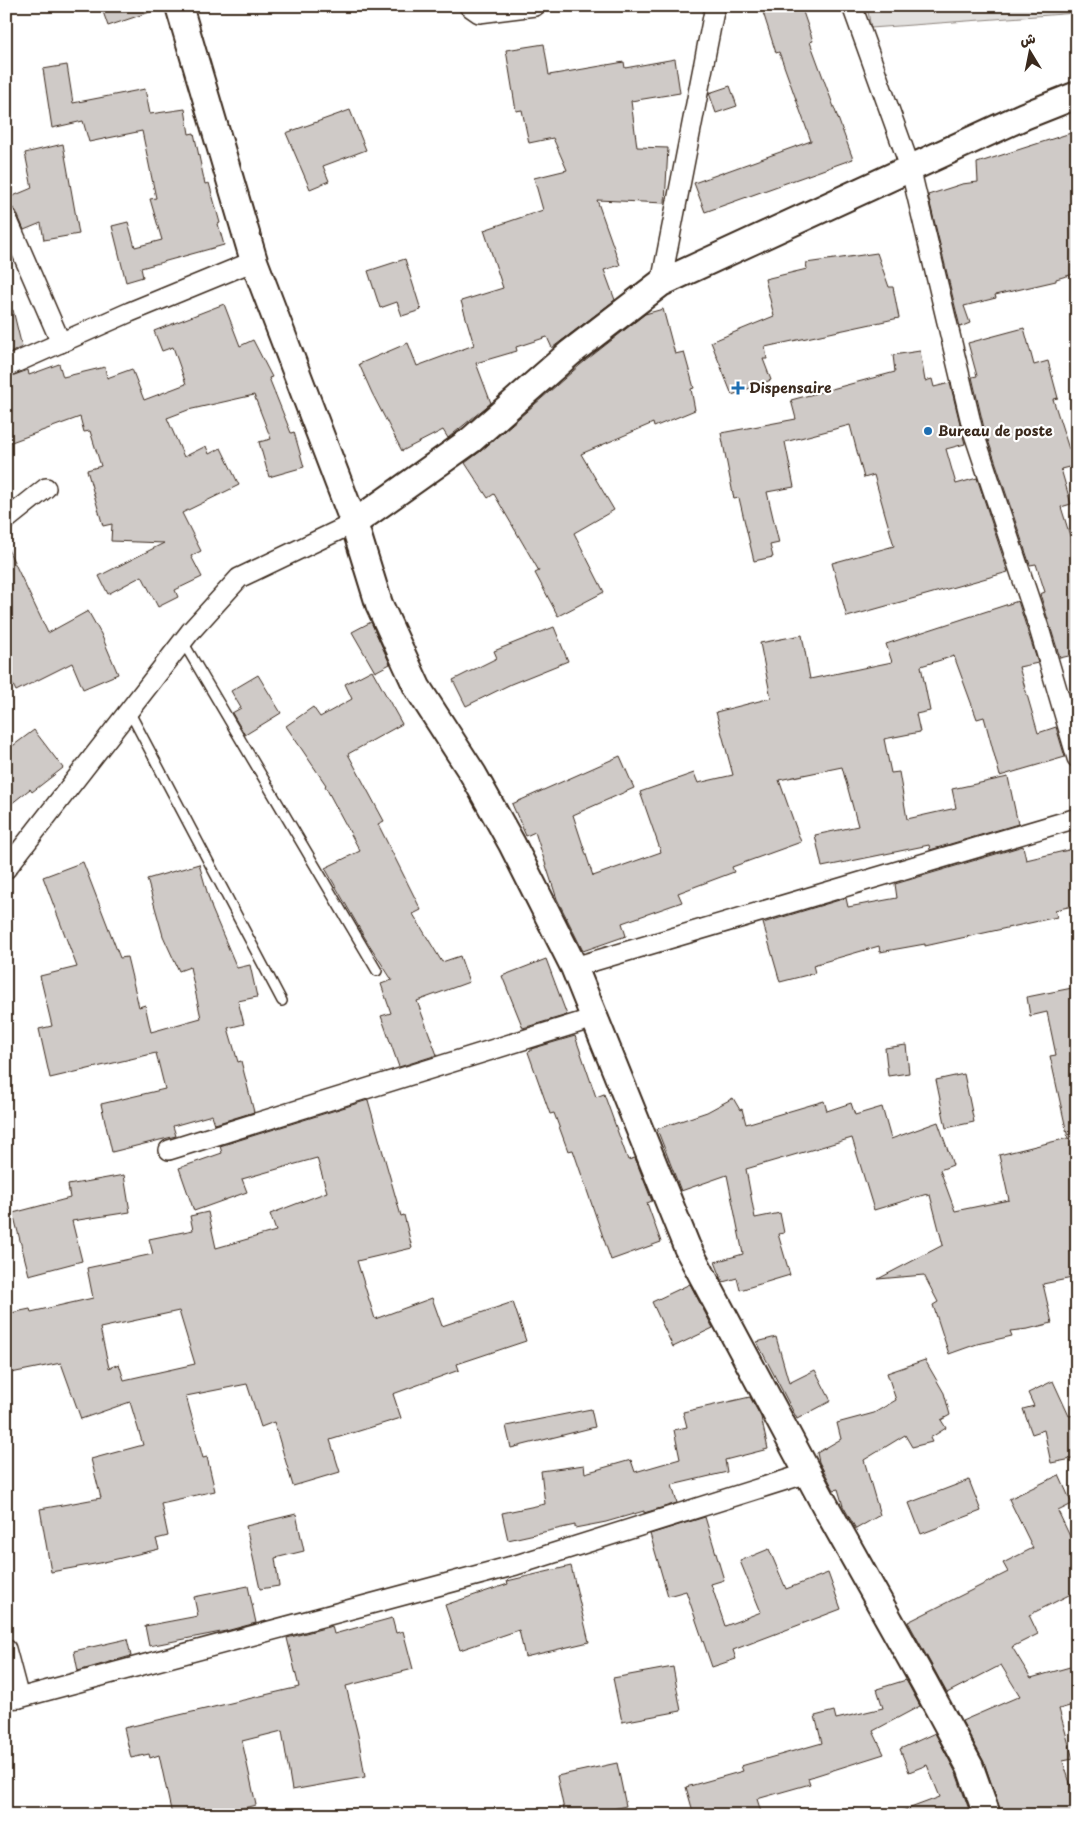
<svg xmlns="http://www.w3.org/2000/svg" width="1083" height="1821" font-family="'Playpen Sans','Playpen Sans Arabic',sans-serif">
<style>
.green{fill:#e2e0de;stroke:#8e857e}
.building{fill:#cfcac7;stroke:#3b2a1e;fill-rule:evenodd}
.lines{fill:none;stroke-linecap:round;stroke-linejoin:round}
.lane-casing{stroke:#3b2a1e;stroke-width:12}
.street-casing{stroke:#3b2a1e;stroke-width:22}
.secondary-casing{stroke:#3b2a1e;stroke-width:30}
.lane{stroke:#fff;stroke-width:9}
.street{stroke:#fff;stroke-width:19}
.secondary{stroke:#fff;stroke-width:26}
.poi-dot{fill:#1f6fb2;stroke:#fff;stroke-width:2}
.labels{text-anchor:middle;stroke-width:4.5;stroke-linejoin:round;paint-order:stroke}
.poi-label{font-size:14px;font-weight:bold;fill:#3b2a1e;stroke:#fff;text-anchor:start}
</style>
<rect width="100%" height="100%" fill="#fff"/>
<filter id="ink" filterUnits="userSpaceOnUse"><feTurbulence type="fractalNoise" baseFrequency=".02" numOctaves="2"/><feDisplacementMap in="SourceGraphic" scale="10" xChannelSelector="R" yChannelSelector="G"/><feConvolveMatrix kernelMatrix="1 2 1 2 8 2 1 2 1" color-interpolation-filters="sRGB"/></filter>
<g filter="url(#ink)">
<path class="green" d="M867,6H1077V13L871,28Z"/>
<g class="building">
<path d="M101,6H156V10L108,26Z"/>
<path d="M761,6H801L813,41L810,42L853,159L705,212L694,183L811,141L779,52L776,53Z"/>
<path d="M544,44L549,75L624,62L625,68L675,59L680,93L631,101L637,147L668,148L665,203L597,200L620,265L604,270L615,300L552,348L547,337L516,347L517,351L476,363L491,403L448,438L443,430L402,451L372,393L359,364L408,343L417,366L474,345L461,301L503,288L484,230L543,210L534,178L567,170L553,138L529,143L522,110L516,111L506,50Z"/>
<path d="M67,65L73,103L145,89L150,114L185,109L189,134L194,133L205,184L209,183L220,223L218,224L224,245L141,268L143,277L126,282L112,226L128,222L135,247L162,240L150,199L156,198L142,131L89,142L83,121L52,128L43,69Z"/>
<path d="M730,86L737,106L716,113L709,93Z"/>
<path d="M350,110L366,150L323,166L329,181L310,189L286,133Z"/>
<path d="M1077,131V273L1056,279V281L995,295L996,298L964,306L970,323L960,327L928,195L962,184L978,182L977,163Z"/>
<path d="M63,144L79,234L44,240L41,223L24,230L16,211L12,207L6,205V199L32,188L25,153Z"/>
<path d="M877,253L889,287H893L899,318L765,347L767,359H763L771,380L732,395L711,342L774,316L765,279L807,269L806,263Z"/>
<path d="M405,259L421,310L402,316L397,302L380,308L368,271Z"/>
<path d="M224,304L240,346L253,340L272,377L269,378L291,433L294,432L304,467L269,477L259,442L271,439L254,395L188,410L167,418L184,457L206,446L209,454L221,448L239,485L182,513L201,551L191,556L202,577L175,590L178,597L158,607L142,576L108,594L99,576L164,543L111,541L112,524L103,526L87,470L101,466L90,431L84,432L80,417L6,444V378L28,370L29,375L59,364L63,377L105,367L107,378L132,369L144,400L186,384L173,347L162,351L154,331Z"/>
<path d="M663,309L675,354L684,352L694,388L691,389L695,410L654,427L653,423L581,454L614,510L574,533L604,592L558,616L535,573L539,571L494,494L488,498L465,463L481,451L580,365L645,314Z"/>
<path d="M13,310L22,347L6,355V311Z"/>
<path d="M1024,328L1034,365L1048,361L1058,398L1053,399L1069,449L1077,448V465L1061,469L1071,504L1061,507L1077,558V654L1060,658L1040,594L1045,592L1036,564L1030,565L984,428L972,377L977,376L968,343Z"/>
<path d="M920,351L925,381L932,379L934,387L950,383L965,444L946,449L956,484L977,478L1008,572L847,617L832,563L894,546L874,475L864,478L850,425L785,442L794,487L767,492L779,543L770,545L773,557L754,561L739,498L734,499L721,433L796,419L791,400L895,372L893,355Z"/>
<path d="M6,545L48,633L88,611L101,634L118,674L83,689L72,663L16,691L6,671Z"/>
<path d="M1018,601L1038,663L1019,667L1038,733L1056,727L1065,757L1000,776L984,717L977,719L954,656L921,666L930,711L916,714L920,732L884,739L891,773L899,772L907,819L956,808L952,789L1008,777L1018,824L930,850L929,845L822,867L815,835L858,826L842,767L779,780L801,842L732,867L734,872L678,893L682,902L622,923L626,936L583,951L557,899L535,832L526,836L512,804L620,756L634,788L573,815L593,876L661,852L640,792L694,773L698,783L733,775L716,712L771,698L760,643L802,635L810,679L892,662L886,644Z"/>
<path d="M371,622L390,664L375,672L352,632Z"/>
<path d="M554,627L568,661L511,684L466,706L453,680L497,658L494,651Z"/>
<path d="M372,670L402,724L348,754L384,821L378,824L421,910L413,914L442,962L460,956L469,982L417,1001L437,1055L399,1067L381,1016L391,1013L381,984L392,980L365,938L325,868L360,851L325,786L326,785L286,726L313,707L320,717L352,699L345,684Z"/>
<path d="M258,675L281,713L245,735L232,713L241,708L231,691Z"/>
<path d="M34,730L63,768L32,792L30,789L6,808V751Z"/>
<path d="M1023,846L1026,860L1077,848V905L1055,910L1057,917L925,946V944L880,952L879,946L813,965L815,973L780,982L763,923L846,898L848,907L897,898L895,884Z"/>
<path d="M83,862L120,958L127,957L139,1007L145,1005L151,1032L201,1018L190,967L179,971L163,936L147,879L199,864L212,909L237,968L250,965L257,997L238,1001L244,1024L228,1028L238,1062L241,1061L254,1112L215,1124L212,1115L173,1126L176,1136L112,1152L101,1104L165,1089L156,1053L50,1078L39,1029L52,1026L40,976L77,967L43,877Z"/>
<path d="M546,959L567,1015L523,1028L502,976Z"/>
<path d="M1077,987V1157L1071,1158L1077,1181V1277L1043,1284L1052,1323L1028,1329L1010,1331L1012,1336L977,1344L949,1354L933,1305L938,1302L924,1275L878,1279L943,1245L930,1195L927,1196V1194L874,1210L852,1138L746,1169L755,1218L780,1213L784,1233L778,1234L790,1275L740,1290L737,1278L723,1282L715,1262L743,1254L727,1175L681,1191L657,1129L707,1112L733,1098L740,1110L742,1109L746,1124L824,1101L827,1111L851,1103L855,1115L882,1107L891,1139L938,1122L953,1165L940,1170L955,1211L1009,1200L999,1155L1068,1138L1050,1056L1056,1055L1047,1012L1030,1016L1027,997Z"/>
<path d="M575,1036L596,1097L604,1094L628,1160L635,1158L652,1201L647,1203L661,1242L611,1260L573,1150L568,1151L554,1113L550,1114L528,1052L531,1051V1049Z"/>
<path d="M906,1045L909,1073L888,1076L885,1048Z"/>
<path d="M964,1074L974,1122L946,1128L936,1080Z"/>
<path d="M368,1100L401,1216L404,1215L412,1248L357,1261L375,1319L432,1298L442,1326L513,1302L526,1341L457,1364L459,1370L393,1394L401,1418L330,1440L340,1472L293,1486L274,1422L261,1427L247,1384L186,1396L203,1458L207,1457L215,1491L161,1503L168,1536L156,1539L159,1549L100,1563L51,1572L40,1509L101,1498L91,1459L143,1445L130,1402L81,1419L61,1363L6,1374V1314L30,1309L31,1312L93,1298L87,1268L153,1254L149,1239L193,1230L190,1216L208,1212L216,1248L276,1231L270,1214L327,1192L317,1158L242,1179L247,1192L194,1211L179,1168L222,1153L220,1146ZM179,1311L195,1364L124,1380L119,1364L109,1368L100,1328Z"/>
<path d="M124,1175L130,1212L72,1221L82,1261L29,1275L13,1213L70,1198L68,1185Z"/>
<path d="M690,1284L713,1328L673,1347L652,1302Z"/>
<path d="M776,1337L789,1383L815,1370L831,1401L797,1419L757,1342Z"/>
<path d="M925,1360L944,1393L950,1415L941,1420L946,1428L930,1438L932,1442L912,1447L905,1435L864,1460L880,1515L856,1529L843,1506L838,1489L834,1490L819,1462L817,1453L841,1439L837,1423L874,1413L896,1400L887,1373Z"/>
<path d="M1053,1381L1069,1416L1077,1415V1458L1051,1463L1044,1430L1032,1434L1023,1409L1034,1406L1028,1393Z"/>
<path d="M750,1397L761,1417L768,1449L725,1460L727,1472L672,1485L677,1503L644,1513V1511L606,1522L575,1528V1525L508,1540L502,1513L545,1504L541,1471L584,1465L585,1473L631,1460L635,1472L680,1459L674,1430L687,1427L683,1412Z"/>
<path d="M591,1409L595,1427L511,1448L506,1426Z"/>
<path d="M1059,1475L1072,1504L1058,1511L1077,1551V1591L1029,1615L1038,1634L1012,1647L1031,1678L1077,1665V1704L1059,1709L1073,1759L1063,1761L1077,1805V1815H1002L984,1762L962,1721L1020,1696L1001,1665L947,1693L908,1622L1008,1572L1003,1563L1033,1548L1009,1499Z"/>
<path d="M969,1480L981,1511L921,1534L909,1503Z"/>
<path d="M296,1514L304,1551L275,1558L279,1586L260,1589L246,1526Z"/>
<path d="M705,1517L724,1580L711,1584L725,1626L761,1612L740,1561L769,1549L786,1589L828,1573L841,1609L733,1650L736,1659L712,1667L686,1591L668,1596L650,1534Z"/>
<path d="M571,1566L589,1642L525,1657L519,1630L460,1650L445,1605L508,1584L507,1581Z"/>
<path d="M248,1586L256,1623L226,1631L149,1646L145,1626L198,1616L194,1597Z"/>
<path d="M392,1618L396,1633L403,1631L413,1669L346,1686L358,1735L365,1777L292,1790L282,1731L242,1741L256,1805L214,1815H172L159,1755L150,1758L149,1754L131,1758L124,1728L299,1687L287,1638L332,1626L334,1634Z"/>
<path d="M127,1639L131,1656L78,1671L74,1651Z"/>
<path d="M673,1667L681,1711L622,1722L613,1678Z"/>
<path d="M906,1680L920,1706L873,1731L884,1754L808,1778L810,1784L757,1799L762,1815H694L686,1787L743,1771L741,1766L822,1743L815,1716L834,1711L836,1719L883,1708L877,1689Z"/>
<path d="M935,1733L956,1773L971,1815H897V1813L940,1797L927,1765L909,1772L900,1749Z"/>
<path d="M617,1763L626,1806L585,1815H565L557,1776Z"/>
</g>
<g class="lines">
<defs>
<g id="lane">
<path d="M183,642L377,971"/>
<path d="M129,711L282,1001"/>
</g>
<g id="street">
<path d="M469,6L479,13L535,6"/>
<path d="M852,6L910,167L973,431L1039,628L1077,758"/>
<path d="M6,216L61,343"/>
<path d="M661,283L715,6"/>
<path d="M6,367L130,312L254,261"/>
<path d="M6,520L46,488"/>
<path d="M6,869L190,632L239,578L354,523"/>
<path d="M574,967L1077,818"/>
<path d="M169,1150L594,1018"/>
<path d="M6,1649L19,1698"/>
<path d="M6,1699L19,1698L516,1565L808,1473"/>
</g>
<g id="secondary">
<path d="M179,6L254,261L354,523L379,604L417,687L473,774L512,844L574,967L687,1247L827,1509L924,1682L970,1767L987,1815"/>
<path d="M354,523L471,440L570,353L661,283L1024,116L1077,95"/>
</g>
</defs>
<use href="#lane" class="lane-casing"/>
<use href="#street" class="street-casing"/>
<use href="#secondary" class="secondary-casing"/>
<use href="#lane" class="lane"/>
<use href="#street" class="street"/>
<use href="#secondary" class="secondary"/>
</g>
</g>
<g class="poi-dot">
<path d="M735.5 380.5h5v5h5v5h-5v5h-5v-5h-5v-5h5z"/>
<circle cx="928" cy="431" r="5"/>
</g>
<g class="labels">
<g class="poi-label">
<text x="749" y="393">Dispensaire</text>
<text x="938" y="436">Bureau de poste</text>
</g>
</g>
<rect width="1083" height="1821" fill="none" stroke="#fff" stroke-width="25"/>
<rect x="12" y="12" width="1058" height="1796" fill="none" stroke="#3b2a1e" stroke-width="2" filter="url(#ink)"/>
<g transform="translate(1030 52) rotate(350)" stroke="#ffffff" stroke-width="4" paint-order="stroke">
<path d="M0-4L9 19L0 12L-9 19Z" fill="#3b2a1e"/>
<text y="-8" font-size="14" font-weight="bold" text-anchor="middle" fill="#3b2a1e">ش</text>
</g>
</svg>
